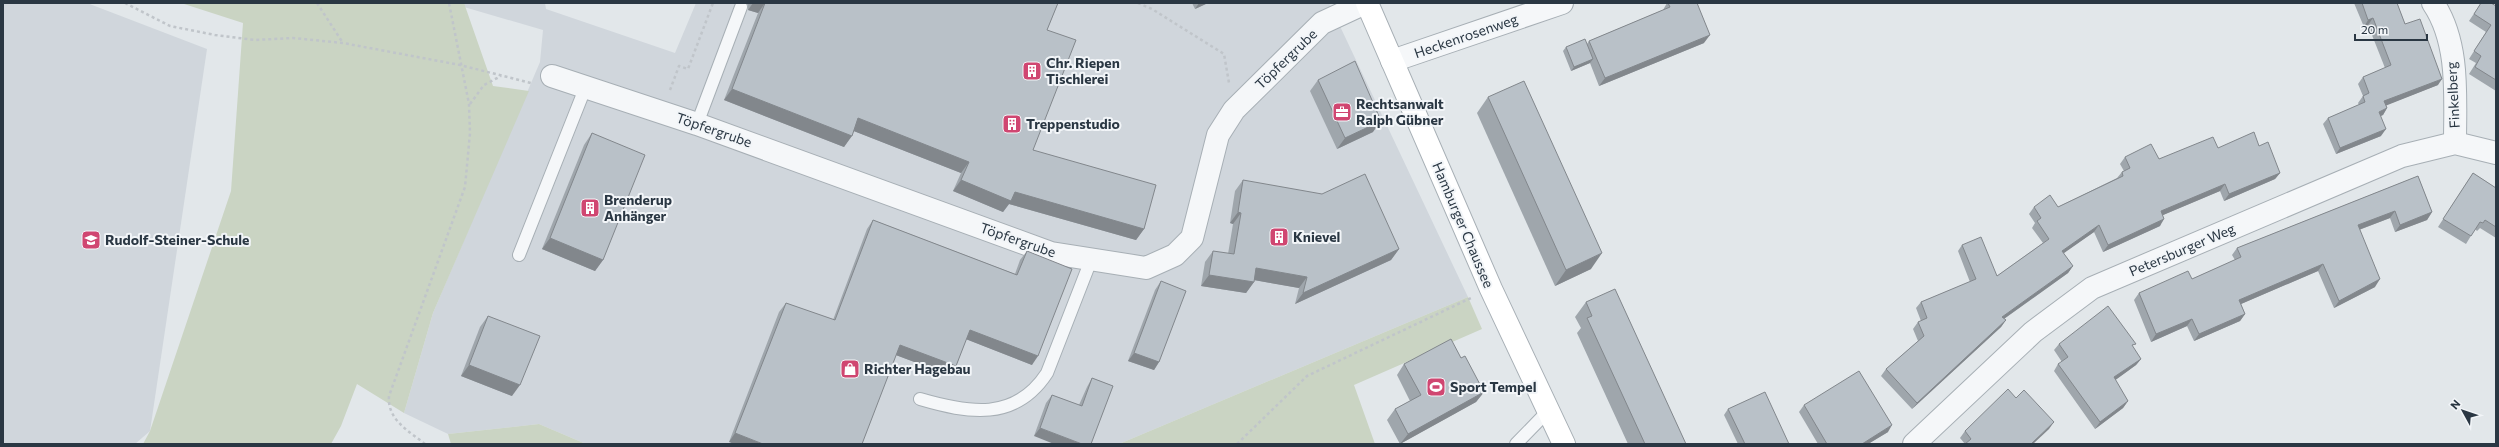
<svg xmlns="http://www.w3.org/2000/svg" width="2499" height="447" font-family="Commissioner,sans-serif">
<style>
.built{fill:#d0d6dc}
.green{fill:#cad4c3}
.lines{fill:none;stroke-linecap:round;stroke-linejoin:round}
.lane-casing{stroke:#a7afb5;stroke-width:14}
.street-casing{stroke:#a7afb5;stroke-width:24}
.secondary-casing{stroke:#a7afb5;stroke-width:24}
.path{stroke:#c0c5ca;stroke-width:2.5;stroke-dasharray:3 3;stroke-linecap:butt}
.lane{stroke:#f5f7f9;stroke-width:12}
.street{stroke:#f5f7f9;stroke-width:22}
.secondary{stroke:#fff;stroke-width:22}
.wall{fill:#9fa6ac}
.shaded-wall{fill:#82878c}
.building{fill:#b9c1c8;stroke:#82878c}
.labels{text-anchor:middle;stroke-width:4;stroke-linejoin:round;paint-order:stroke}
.street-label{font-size:14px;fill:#2a3743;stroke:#f2f5f8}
.poi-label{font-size:14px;font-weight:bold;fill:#2a3743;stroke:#f2f5f8;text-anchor:start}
</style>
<rect width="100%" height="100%" fill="#e2e7ea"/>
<g class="built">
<path d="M3,3H87L207,49L150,431L135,444H3Z"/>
<path d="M464,3H545L546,9L675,53L696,3H1329L1468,297L1119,444H586L539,424L448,434L404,413L433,313L540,62L543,30L464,7Z"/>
</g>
<g class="green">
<path d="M181,3H464L493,86L529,91L433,313L404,413L357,384L341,426L331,444H143L150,431L231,191L243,23Z"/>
<path d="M1468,297L1482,329L1354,385L1375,444H1119Z"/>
<path d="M539,424L586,444H451L448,434Z"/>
</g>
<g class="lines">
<defs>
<g id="lane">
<path d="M697,124L741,7"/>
<path d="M519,255L586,86"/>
<path d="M920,399C968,413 1015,422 1047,373L1091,260"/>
<path d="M1516,444L1549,410"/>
</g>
<g id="street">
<path d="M2433,3C2460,43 2455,97 2455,143"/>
<path d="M1392,61L1562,3"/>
<path d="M552,76L697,124L1051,253L1146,268L1175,255L1192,238L1218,135L1234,110L1322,23L1365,3"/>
<path d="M1914,444L2033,332L2092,288L2402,156L2455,143L2496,153"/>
</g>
<path id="secondary" d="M1367,3L1491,289L1564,444"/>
</defs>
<use href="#lane" class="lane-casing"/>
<use href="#street" class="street-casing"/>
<use href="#secondary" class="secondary-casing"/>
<g class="path">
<path d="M125,3L170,26L215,35L255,40L293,38L343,43L460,65L531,83"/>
<path d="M317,3L343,43"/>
<path d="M1138,3L1152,9L1224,54L1229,83"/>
<path d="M670,90L679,66L688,69L713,3"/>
<path d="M470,104L484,85L501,76"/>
<path d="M425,444C409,431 387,420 389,396L465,187L470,133L469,104L449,3"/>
<path d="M1237,444L1307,376L1471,298"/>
</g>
<use href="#lane" class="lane"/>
<use href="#street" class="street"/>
<use href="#secondary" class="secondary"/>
</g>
<g class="wall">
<path d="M746,3H1058L1047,30L1033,150L1144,229L1136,240L1009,204L1003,212L953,191L961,173L854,131L844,147L724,100L758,13L748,10V5Z"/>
<path d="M1192,3H1208L1195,9Z"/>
<path d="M1667,3H1697L1704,43L1599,86L1590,63L1571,71L1563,51L1566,47L1587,44L1589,41L1663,10Z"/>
<path d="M2354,3H2397L2405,24L2438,85L2386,105L2387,108L2383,115L2380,116L2381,136L2336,154L2323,124L2328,118L2359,105L2358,103L2363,96L2358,84L2363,77L2385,68L2368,25L2364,27Z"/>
<path d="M2481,3L2496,6V91L2469,74L2476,63L2469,59L2486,32L2469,21Z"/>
<path d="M1318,80L1373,132L1337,149L1310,91Z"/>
<path d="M1488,97L1591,269L1555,286L1477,113Z"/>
<path d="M592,133L603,260L595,271L542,249L584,145Z"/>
<path d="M2259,146L2280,173L2275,179L2224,201L2220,191L2163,215L2160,226L2103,252L2094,232L2063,253L2073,266L2068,273L2004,319L2006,320L2001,327L1912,409L1881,376L1886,369L1918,341L1913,329L1918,322L1921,321L1916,308L1921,302L1970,282L1958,251L1962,245L1997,276L2043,243L2032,228L2035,223L2029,214L2034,207H2058L2117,178L2122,172L2124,171L2120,164L2125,157L2159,159L2218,148Z"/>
<path d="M2473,173L2496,188V238L2480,228L2477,231L2475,229L2466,244L2438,227Z"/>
<path d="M2418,176L2432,212L2427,220L2395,232L2390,218L2359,230L2375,287L2334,308L2318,271L2241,304L2245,314L2240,321L2194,341L2187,326L2151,342L2134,300L2139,293L2192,279L2235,260L2232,255L2237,248Z"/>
<path d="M1243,180L1399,249L1391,260L1295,304L1299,288L1254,280V282L1246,293L1201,286L1205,262L1213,251L1228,254L1233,224L1230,223L1235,191Z"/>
<path d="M873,220L1015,274L1020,260L1027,251L1032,365L966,339L956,366L949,375L896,355L729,442L779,312L786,303L833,320L867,229Z"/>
<path d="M1161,281L1159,362L1154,370L1128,361L1155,290Z"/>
<path d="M1586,302L1686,444H1628L1577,333L1581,328L1575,317Z"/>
<path d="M488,316L512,396L461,376L480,327Z"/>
<path d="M2059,344L2133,348L2141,359L2136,365L2115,380L2128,401L2123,408L2095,429L2054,371L2058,364L2062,362L2054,350Z"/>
<path d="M1461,358L1484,392L1476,402L1400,444L1387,420L1395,409L1410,401L1397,375L1404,364Z"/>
<path d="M1092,378L1113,386L1034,436L1046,403L1052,395L1079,405L1087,387Z"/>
<path d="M2016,398L2049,429L1965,444L1960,438L1965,431Z"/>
<path d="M1804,405L1888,432L1868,444H1818L1799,412Z"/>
<path d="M1728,409L1789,444H1738L1724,415Z"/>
</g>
<g class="shaded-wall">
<path d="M753,3H765L758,13L748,10Z"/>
<path d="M1199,3H1208L1195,9Z"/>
<path d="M2373,18L2368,25L2364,27L2368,20Z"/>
<path d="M1710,35L1704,43L1599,86L1605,78Z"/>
<path d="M1593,59L1590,63L1571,71L1574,67Z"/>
<path d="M2442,79L2438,85L2380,108L2384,101Z"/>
<path d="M732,89L852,136L844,147L724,100Z"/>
<path d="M2387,108L2383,115L2374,119L2379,112Z"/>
<path d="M858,118L969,162L961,173L851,130Z"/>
<path d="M1381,121L1373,132L1337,149L1345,138Z"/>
<path d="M2386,129L2381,136L2336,154L2340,148Z"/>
<path d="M2280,173L2275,179L2224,201L2229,194Z"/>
<path d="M961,180L1015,192L1144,229L1136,240L1009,204L1003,212L953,191Z"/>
<path d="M2225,184L2220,191L2156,218L2161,211Z"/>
<path d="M2395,211L2390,218L2353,232L2358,225Z"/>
<path d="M1238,212L1241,213L1233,224L1230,223Z"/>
<path d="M2432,212L2427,220L2395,232L2400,225Z"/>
<path d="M2164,219L2160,226L2103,252L2108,245Z"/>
<path d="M2099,225L2094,232L2057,258L2062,251Z"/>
<path d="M550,238L603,260L595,271L542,249Z"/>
<path d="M1399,249L1391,260L1295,304L1303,293Z"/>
<path d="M1602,253L1591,269L1555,286L1566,270Z"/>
<path d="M2323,264L2318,271L2234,307L2239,300Z"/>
<path d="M2073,266L2068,273L1998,323L2002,317Z"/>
<path d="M1256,268L1307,277L1299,288L1248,279Z"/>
<path d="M1209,275L1254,282L1246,293L1201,286Z"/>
<path d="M2380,279L2375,287L2334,308L2339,301Z"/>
<path d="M2245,314L2240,321L2194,341L2199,334Z"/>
<path d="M2192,319L2187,326L2151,342L2156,334Z"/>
<path d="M2006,320L2001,327L1912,409L1917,403Z"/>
<path d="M970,330L1038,356L1032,365L963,338Z"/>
<path d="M900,345L956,366L949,375L893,354Z"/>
<path d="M1134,353L1159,362L1154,370L1128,361Z"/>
<path d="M2141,359L2136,365L2110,384L2114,377Z"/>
<path d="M469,365L520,385L512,396L461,376Z"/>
<path d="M1484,392L1476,402L1400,444L1408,434Z"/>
<path d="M2128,401L2123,408L2095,429L2100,422Z"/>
<path d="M2054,422L2049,429L2033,444H2031Z"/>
<path d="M1892,425L1888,432L1868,444H1862Z"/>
<path d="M1040,428L1082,444H1054L1034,436Z"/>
<path d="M735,433L763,444H734L729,442Z"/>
</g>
<g class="building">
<path d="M765,3H1058L1047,30L1076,40L1033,150L1156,185L1144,229L1015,192L1011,201L961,180L969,162L858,118L852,136L732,89Z"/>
<path d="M1668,3H1697L1710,35L1605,78L1589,41L1670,7Z"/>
<path d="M2362,3H2397L2405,24L2420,19L2442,79L2384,101L2387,108L2379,112L2386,129L2340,148L2328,118L2365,102L2363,96L2369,93L2363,77L2391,65L2373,18L2368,20Z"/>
<path d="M2481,3H2491L2496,6V80L2475,67L2481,56L2474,51L2491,25L2474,14Z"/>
<path d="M1585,39L1593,59L1574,67L1566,47Z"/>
<path d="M1355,61L1381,121L1345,138L1318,80Z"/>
<path d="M1524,81L1602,253L1566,270L1488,97Z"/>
<path d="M2254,132L2259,146L2268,142L2280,173L2229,194L2225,184L2161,211L2164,219L2108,245L2099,225L2062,251L2073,266L2002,317L2006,320L1917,403L1886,369L1924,336L1918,322L1927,318L1921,302L1976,279L1962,245L1981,237L1997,276L2049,239L2037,221L2041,218L2034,207L2050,195L2058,207L2123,176L2122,172L2130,168L2125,157L2151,144L2159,159L2213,137L2218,148Z"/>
<path d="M592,133L645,155L603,260L550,238Z"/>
<path d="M2473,173L2496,188V227L2485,220L2483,223L2480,222L2471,236L2443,219Z"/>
<path d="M1365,174L1399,249L1303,293L1307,277L1256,268L1254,282L1209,275L1213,251L1234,254L1241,213L1238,212L1243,180L1322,194Z"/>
<path d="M2418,176L2432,212L2400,225L2395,211L2358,225L2380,279L2339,301L2323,264L2239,300L2245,314L2199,334L2192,319L2156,334L2139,293L2188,271L2192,279L2241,257L2237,248Z"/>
<path d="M873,220L1017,275L1027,251L1072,269L1038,356L970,330L956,366L900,345L862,444H763L735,433L786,303L835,320Z"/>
<path d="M1161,281L1186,291L1159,362L1134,353Z"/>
<path d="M1615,289L1686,444H1645L1587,318L1592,316L1586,302Z"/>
<path d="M2108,306L2136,344L2132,345L2141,359L2114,377L2128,401L2100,422L2058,364L2068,357L2059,344Z"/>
<path d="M488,316L540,336L520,385L469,365Z"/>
<path d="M1451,339L1461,358L1465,356L1484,392L1408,434L1395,409L1421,395L1404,364Z"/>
<path d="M1859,371L1892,425L1862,444H1827L1804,405Z"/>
<path d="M1092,378L1113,386L1091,444H1082L1040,428L1052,395L1082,406Z"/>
<path d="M2008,389L2016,398L2024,390L2054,422L2031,444H1965L1971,439L1965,431Z"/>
<path d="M1765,392L1789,444H1745L1728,409Z"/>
</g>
<defs>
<symbol id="building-square" viewBox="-11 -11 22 22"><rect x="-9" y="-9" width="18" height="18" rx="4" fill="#d04671" stroke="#f2f5f8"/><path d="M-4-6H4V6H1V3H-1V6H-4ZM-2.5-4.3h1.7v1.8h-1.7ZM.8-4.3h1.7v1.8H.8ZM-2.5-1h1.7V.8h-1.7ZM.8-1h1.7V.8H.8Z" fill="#fff"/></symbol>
<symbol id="office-square" viewBox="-11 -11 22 22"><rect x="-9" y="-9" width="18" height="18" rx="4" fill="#d04671" stroke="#f2f5f8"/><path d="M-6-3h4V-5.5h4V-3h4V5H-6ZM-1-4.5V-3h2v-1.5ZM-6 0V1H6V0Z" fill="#fff"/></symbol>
<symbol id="school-square" viewBox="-11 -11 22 22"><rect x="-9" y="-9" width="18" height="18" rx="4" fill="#d04671" stroke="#f2f5f8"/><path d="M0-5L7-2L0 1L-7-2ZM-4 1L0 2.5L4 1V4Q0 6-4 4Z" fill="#fff"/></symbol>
<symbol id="shop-square" viewBox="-11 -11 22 22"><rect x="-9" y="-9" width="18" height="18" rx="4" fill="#d04671" stroke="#f2f5f8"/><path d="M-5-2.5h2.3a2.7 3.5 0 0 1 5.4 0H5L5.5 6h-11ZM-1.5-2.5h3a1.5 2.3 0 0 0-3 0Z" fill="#fff"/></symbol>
<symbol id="stadium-square" viewBox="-11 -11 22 22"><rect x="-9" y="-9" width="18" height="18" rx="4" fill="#d04671" stroke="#f2f5f8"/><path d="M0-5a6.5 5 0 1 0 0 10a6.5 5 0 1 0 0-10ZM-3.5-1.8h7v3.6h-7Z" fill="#fff"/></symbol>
</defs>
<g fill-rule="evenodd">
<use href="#building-square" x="1021" y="60" width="22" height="22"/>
<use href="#office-square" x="1331" y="101" width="22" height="22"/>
<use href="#building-square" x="1001" y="113" width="22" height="22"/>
<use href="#building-square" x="579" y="197" width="22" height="22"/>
<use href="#building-square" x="1268" y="226" width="22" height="22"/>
<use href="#school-square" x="80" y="229" width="22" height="22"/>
<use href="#shop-square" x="839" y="358" width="22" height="22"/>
<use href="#stadium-square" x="1425" y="376" width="22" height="22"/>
</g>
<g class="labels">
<g class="street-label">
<text transform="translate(1466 36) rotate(-19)" y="5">Heckenrosenweg</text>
<text transform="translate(1286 59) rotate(-44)" y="5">Töpfergrube</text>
<text transform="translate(2453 95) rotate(-93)" y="5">Finkelberg</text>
<text transform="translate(714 130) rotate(19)" y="5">Töpfergrube</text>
<text transform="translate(1463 225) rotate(67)" y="5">Hamburger Chaussee</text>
<text transform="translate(1018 240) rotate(19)" y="5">Töpfergrube</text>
<text transform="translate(2182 250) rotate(-23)" y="5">Petersburger Weg</text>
</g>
<g class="poi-label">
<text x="1046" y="68">Chr. Riepen<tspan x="1046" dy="16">Tischlerei</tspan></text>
<text x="1356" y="109">Rechtsanwalt<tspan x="1356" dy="16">Ralph Gübner</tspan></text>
<text x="1026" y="129">Treppenstudio</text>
<text x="604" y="205">Brenderup<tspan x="604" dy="16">Anhänger</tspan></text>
<text x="1293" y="242">Knievel</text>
<text x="105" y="245">Rudolf-Steiner-Schule</text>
<text x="864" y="374">Richter Hagebau</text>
<text x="1450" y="392">Sport Tempel</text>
</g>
</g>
<rect width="2499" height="447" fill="none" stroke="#2a3743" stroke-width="8"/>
<g transform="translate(2463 411) rotate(310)" stroke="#f2f5f8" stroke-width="3" paint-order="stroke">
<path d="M0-3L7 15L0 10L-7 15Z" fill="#2a3743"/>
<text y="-6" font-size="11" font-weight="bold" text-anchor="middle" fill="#2a3743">N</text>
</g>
<path d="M2355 34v6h72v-6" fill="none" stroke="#2a3743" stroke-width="2"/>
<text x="2361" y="34" font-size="12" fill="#2a3743" stroke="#f2f5f8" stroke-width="3" paint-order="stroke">20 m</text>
</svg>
